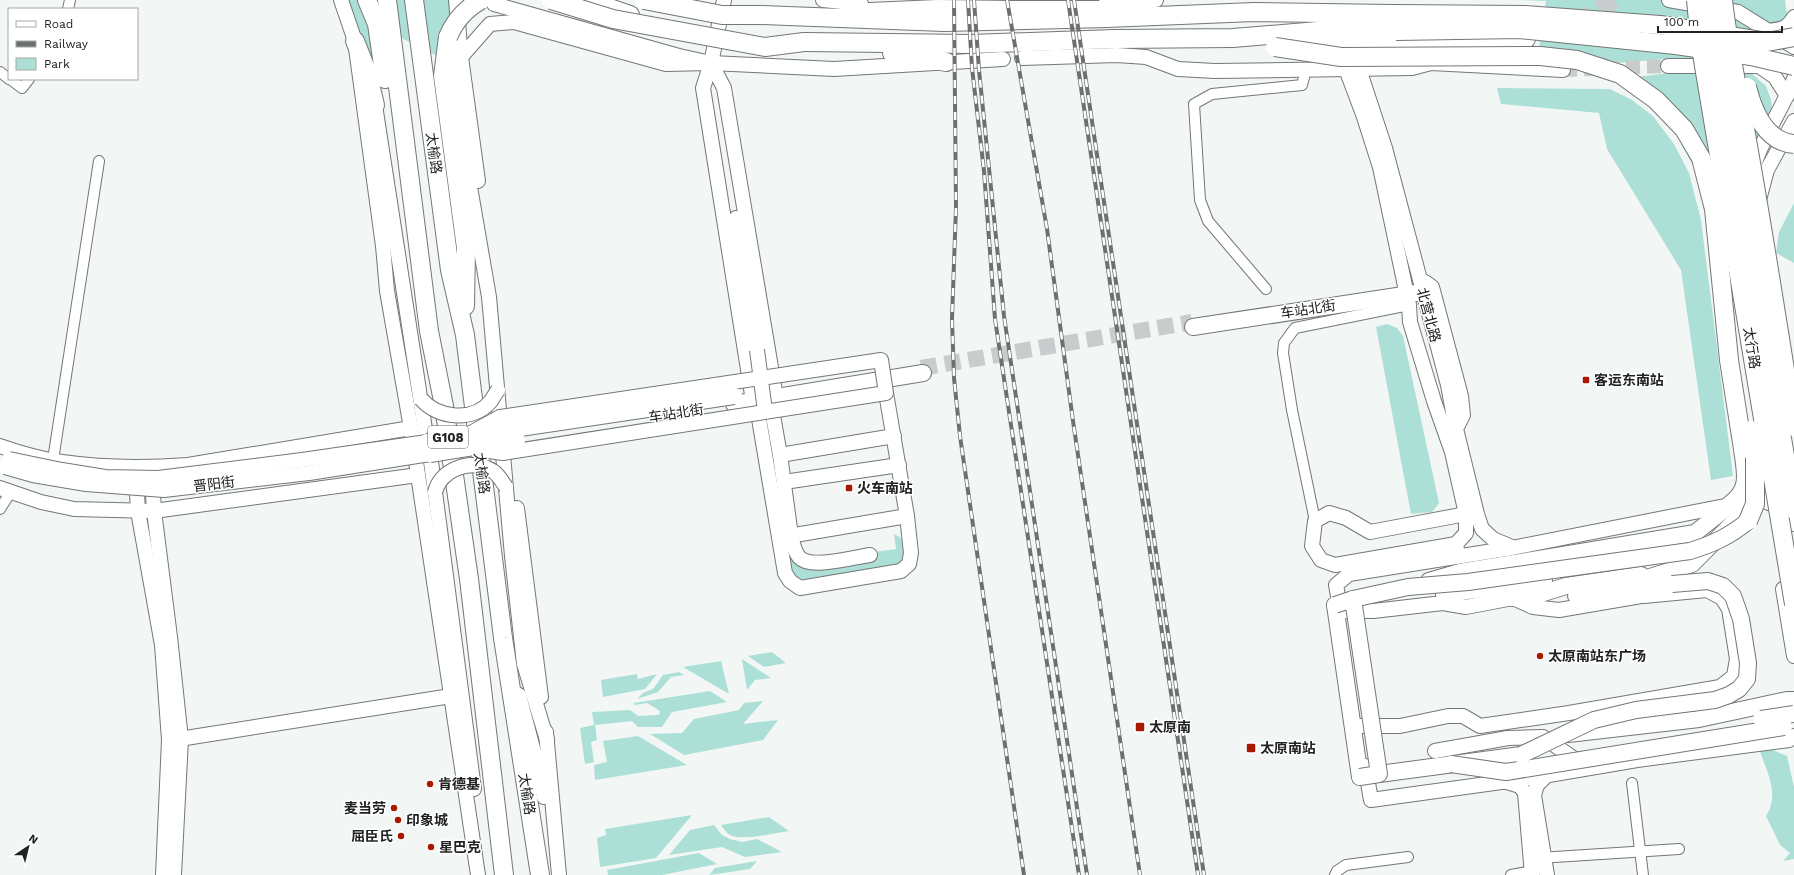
<svg xmlns="http://www.w3.org/2000/svg" width="1794" height="875" font-family="'Work Sans','Noto Sans SC',sans-serif">
<style>
.green{fill:#acdfd5}
.lines{fill:none;stroke-linecap:round;stroke-linejoin:round}
.secondary-tunnel{stroke:#c8cccc;stroke-width:14;stroke-dasharray:14 7;stroke-linecap:butt}
.primary-tunnel{stroke:#c8cccc;stroke-width:16;stroke-dasharray:16 8;stroke-linecap:butt}
.highway-tunnel{stroke:#c8cccc;stroke-width:18;stroke-dasharray:18 9;stroke-linecap:butt}
.street-casing{stroke:#737776;stroke-width:12}
.secondary-casing{stroke:#737776;stroke-width:16}
.primary-casing{stroke:#737776;stroke-width:18}
.highway-casing{stroke:#737776;stroke-width:20}
.street{stroke:#fff;stroke-width:10}
.secondary{stroke:#fff;stroke-width:14}
.primary{stroke:#fff;stroke-width:16}
.highway{stroke:#fff;stroke-width:18}
.rail-casing{stroke:#6e7070;stroke-width:4}
.rail{stroke:#fff;stroke-width:2.5;stroke-dasharray:8;stroke-linecap:butt}
.secondary-bridge-casing{stroke:#737776;stroke-width:16;stroke-linecap:butt}
.primary-bridge-casing{stroke:#737776;stroke-width:18;stroke-linecap:butt}
.highway-bridge-casing{stroke:#737776;stroke-width:20;stroke-linecap:butt}
.secondary-bridge{stroke:#fff;stroke-width:14}
.primary-bridge{stroke:#fff;stroke-width:16}
.highway-bridge{stroke:#fff;stroke-width:18}
.poi-dot{fill:#a81801;stroke:#fff;stroke-width:1.5}
.labels{text-anchor:middle;stroke-width:3;stroke-linejoin:round;paint-order:stroke}
.shield{fill:#fff;stroke:#646464;stroke-width:1}
.shield-label{font-size:13px;font-weight:bold;fill:#212222}
.street-label{font-size:14px;fill:#212222;stroke:#fff}
.poi-label{font-size:14px;font-weight:bold;fill:#212222;stroke:#fff;text-anchor:start}
</style>
<rect width="100%" height="100%" fill="#f2f7f6"/>
<g class="green">
<path d="M345,0H463L437,56L384,29L376,81Z"/>
<path d="M1516,0H1785L1788,23H1761L1758,62L1676,58L1618,63L1584,54L1539,47L1546,1Z"/>
<path d="M1687,71L1752,74L1766,86L1771,100L1774,124L1755,147L1700,185L1693,165L1681,144L1694,133L1635,77Z"/>
<path d="M1497,88L1610,89L1632,100L1653,116L1674,144L1689,173L1701,220L1733,476L1711,480L1681,270L1607,149L1599,113L1501,104Z"/>
<path d="M1794,203V263L1776,253L1779,232Z"/>
<path d="M1387,324L1397,328L1403,336L1439,503L1432,512L1411,514L1376,327Z"/>
<path d="M894,534C909,540 909,560 895,566L800,580C789,573 790,564 787,552L798,562L896,549Z"/>
<path d="M772,652L786,663L764,667L748,656Z"/>
<path d="M742,659L771,678L755,680L747,690Z"/>
<path d="M721,661L729,694L683,667Z"/>
<path d="M679,672L684,675L671,677L658,692L637,699L643,693L653,689L663,675Z"/>
<path d="M637,674L638,679L657,674L645,689L603,697L601,680Z"/>
<path d="M710,691L727,702L672,712L662,727H638L632,721L595,725L597,740L591,742L594,762L585,764L580,728L594,725L592,712L630,710L638,716L659,715L660,711L647,703L635,705L634,703Z"/>
<path d="M763,701L743,724L778,720L763,740L684,755L650,734L682,733L694,719L739,710L744,703Z"/>
<path d="M638,736L687,765L595,780L594,765L607,762L603,741Z"/>
<path d="M1768,748L1787,756L1794,787V859L1783,861L1790,853L1780,845L1766,816C1780,794 1767,773 1760,751Z"/>
<path d="M692,815L656,858L600,867L597,838L606,835L605,829Z"/>
<path d="M769,817L789,831C774,833 747,840 732,836C727,834 724,829 721,825Z"/>
<path d="M714,825L722,835L730,839L742,842L757,839L782,852L745,857L722,847L669,855L690,830Z"/>
<path d="M699,853L717,864L662,875H608L607,870Z"/>
<path d="M757,861L750,869L709,875L715,868Z"/>
</g>
<g class="lines">
<path class="secondary-tunnel" d="M1563,70L1668,66"/>
<path class="primary-tunnel" d="M921,368L1192,322"/>
<path class="highway-tunnel" d="M1576,24L1614,0"/>
<defs>
<g id="street">
<path d="M68,9L70,0"/>
<path d="M0,72L9,79"/>
<path d="M10,79L22,88L29,79"/>
<path d="M1266,289L1208,221L1200,200L1194,104L1212,94L1302,85L1306,70"/>
<path d="M53,460L99,161"/>
<path d="M0,509L10,493"/>
<path d="M1315,521L1292,410L1283,353L1284,343L1295,328L1409,305"/>
<path d="M1632,783L1643,875"/>
<path d="M1539,858L1679,849"/>
<path d="M1335,875L1337,871L1346,865L1408,857"/>
<path d="M1511,875L1538,870"/>
</g>
<g id="secondary">
<path d="M341,0L355,41L383,246L387,291L411,428L478,875"/>
<path d="M456,0L461,57L478,181"/>
<path d="M724,0L711,63L703,88L753,401"/>
<path d="M823,0L861,4"/>
<path d="M1669,0L1738,12L1794,47"/>
<path d="M494,4L679,56L711,63L834,69L1003,59"/>
<path d="M847,11L937,7L1014,8L1100,7L1146,2L1156,0"/>
<path d="M1768,31C1782,29 1787,29 1794,17"/>
<path d="M1022,58L1117,55L1146,57L1178,69L1215,71L1412,68L1431,63L1563,70"/>
<path d="M711,63L724,88L776,397"/>
<path d="M1668,66H1766L1771,67"/>
<path d="M1759,66L1775,77L1787,96"/>
<path d="M1346,69L1364,117L1380,167L1409,305L1410,322L1434,401L1452,452L1466,514V533L1456,544L1458,556"/>
<path d="M1359,69L1385,148L1448,385L1456,429L1477,514L1482,529L1493,539L1512,547"/>
<path d="M375,105L427,442"/>
<path d="M1753,169C1762,137 1782,110 1794,79"/>
<path d="M1759,200L1767,170L1794,121"/>
<path d="M736,218L757,350"/>
<path d="M1421,283L1425,282L1432,287L1461,396L1463,415L1458,425"/>
<path d="M772,410L780,455"/>
<path d="M758,413L785,573L790,581L800,588L901,571L909,564L911,553L907,516L886,393"/>
<path d="M0,446C20,453 41,459 62,462C104,468 146,468 188,465L411,428"/>
<path d="M430,454L474,789"/>
<path d="M136,476L138,511L162,645L169,740L163,875"/>
<path d="M152,477L154,511L170,637L181,739L174,875"/>
<path d="M784,482L899,465"/>
<path d="M0,488L41,502L74,509L154,511L418,475"/>
<path d="M1775,506L1794,524"/>
<path d="M517,508L541,697"/>
<path d="M783,537L907,516"/>
<path d="M1456,544L1335,565L1321,560L1312,546L1315,521L1329,513L1346,518L1370,532L1466,514"/>
<path d="M870,555C854,557 810,570 799,557C794,551 793,543 791,536L780,455L894,436"/>
<path d="M1783,589L1794,656"/>
<path d="M1345,611H1373L1443,603L1466,607L1513,598L1533,607L1559,610L1641,596"/>
<path d="M1341,613L1336,585L1349,574L1512,548L1730,505"/>
<path d="M519,695L535,756L544,797"/>
<path d="M1359,726H1400L1448,716H1463L1480,726L1569,713L1720,687L1734,676L1737,659L1729,609L1722,598L1707,590L1644,596L1623,588"/>
<path d="M546,732L559,875"/>
<path d="M173,740L451,696"/>
<path d="M547,740L524,664L512,556L489,297L454,94L455,73L461,57L490,24L514,22L666,64L711,63"/>
<path d="M1435,751L1508,738L1543,737L1583,765"/>
<path d="M1365,766L1371,800L1531,778L1637,760L1789,740L1794,736"/>
<path d="M1546,776L1537,785L1534,795L1547,875"/>
<path d="M1507,782L1520,786L1525,793L1532,875"/>
</g>
<g id="primary">
<path d="M1193,327L1423,292"/>
<path d="M734,404L923,373"/>
<path d="M1429,581L1460,572L1695,533L1730,505"/>
<path d="M1623,588L1650,577L1692,564L1739,517L1743,504L1745,489"/>
<path d="M1444,594L1544,581"/>
<path d="M1576,596L1623,588L1672,584"/>
<path d="M1513,598L1537,595L1566,586L1641,575"/>
<path d="M1335,605L1360,777"/>
<path d="M1568,734L1699,719L1787,700H1794"/>
<path d="M1379,774L1521,755"/>
</g>
<g id="highway">
<path d="M367,0L377,24L385,79"/>
<path d="M387,0L429,331L444,406L469,579L504,875"/>
<path d="M414,0L450,270L465,335L503,638L540,875"/>
<path d="M586,0L630,15"/>
<path d="M760,15L944,22L1107,18L1254,12L1393,14"/>
<path d="M448,37L443,76L466,248L465,306"/>
<path d="M355,41L367,71L375,105"/>
<path d="M804,42L971,44L1114,39L1233,38L1318,31H1396"/>
<path d="M1297,46C1373,42 1450,45 1526,39"/>
<path d="M892,53L946,62"/>
<path d="M1753,469L1769,501"/>
<path d="M1730,505C1752,489 1746,473 1743,449"/>
</g>
</defs>
<use href="#street" class="street-casing"/>
<use href="#secondary" class="secondary-casing"/>
<use href="#primary" class="primary-casing"/>
<use href="#highway" class="highway-casing"/>
<use href="#street" class="street"/>
<use href="#secondary" class="secondary"/>
<use href="#primary" class="primary"/>
<use href="#highway" class="highway"/>
<defs>
<g id="rail">
<path d="M954,0L956,207L952,319L954,378L960,436L1024,875"/>
<path d="M968,0L972,68L984,171L995,319L1079,875"/>
<path d="M974,0L979,70L1004,316L1087,875"/>
<path d="M1007,0L1047,229L1073,421L1140,875"/>
<path d="M1068,0L1198,875"/>
<path d="M1074,0L1204,875"/>
</g>
</defs>
<use href="#rail" class="rail-casing"/>
<use href="#rail" class="rail"/>
<defs>
<g id="secondary-bridge">
<path d="M757,350L765,411"/>
<path d="M421,399C437,418 473,423 491,401C493,398 495,394 498,390"/>
<path d="M469,434L500,417L881,360L886,393L503,453L475,449"/>
<path d="M9,459L62,470L105,477L158,478L302,460L427,442"/>
<path d="M5,467L33,475L86,484L164,490L309,473L430,454"/>
<path d="M435,492C441,470 468,459 489,469C497,472 501,480 506,487"/>
</g>
<g id="primary-bridge">
<path d="M427,442L734,396"/>
<path d="M430,454L517,440"/>
<path d="M1353,599L1379,774L1360,777"/>
<path d="M1335,605L1353,599L1408,587L1468,582L1690,551C1713,544 1730,536 1748,521"/>
<path d="M1761,719L1794,714"/>
<path d="M1521,755L1594,720L1636,710L1715,700L1729,695L1739,689L1747,679L1748,663L1741,619L1733,596L1723,586L1708,581L1672,584"/>
<path d="M1451,764L1506,772L1784,727"/>
</g>
<g id="highway-bridge">
<path d="M551,0L613,19L765,47L804,42"/>
<path d="M644,0L722,15H760"/>
<path d="M1696,0L1700,42L1794,604"/>
<path d="M1710,0L1720,68L1794,510"/>
<path d="M1723,0C1728,47 1739,94 1747,140C1764,236 1779,331 1794,427"/>
<path d="M1393,14L1525,15L1660,25L1767,42L1794,37"/>
<path d="M1396,31L1519,29L1676,45L1751,56L1794,66"/>
<path d="M448,37C455,20 465,9 481,0"/>
<path d="M1275,47L1341,57L1540,56L1577,60L1620,74L1656,100L1684,129L1701,158L1714,209L1729,360L1743,449"/>
<path d="M1747,87C1753,111 1766,142 1794,144"/>
<path d="M1748,521L1755,504V455L1751,430"/>
</g>
</defs>
<use href="#secondary-bridge" class="secondary-bridge-casing"/>
<use href="#primary-bridge" class="primary-bridge-casing"/>
<use href="#highway-bridge" class="highway-bridge-casing"/>
<use href="#secondary-bridge" class="secondary-bridge"/>
<use href="#primary-bridge" class="primary-bridge"/>
<use href="#highway-bridge" class="highway-bridge"/>
</g>
<g class="poi-dot">
<rect x="1582" y="376" width="8" height="8" rx="2"/>
<rect x="845" y="484" width="8" height="8" rx="2"/>
<circle cx="1540" cy="656" r="4"/>
<rect x="1135" y="722" width="10" height="10" rx="2"/>
<rect x="1246" y="743" width="10" height="10" rx="2"/>
<circle cx="430" cy="784" r="4"/>
<circle cx="394" cy="808" r="4"/>
<circle cx="398" cy="820" r="4"/>
<circle cx="401" cy="836" r="4"/>
<circle cx="431" cy="847" r="4"/>
</g>
<g class="labels">
<rect class="shield" x="428" y="426" width="40" height="22" rx="3"/>
<g class="shield-label">
<text x="448" y="442">G108</text>
</g>
<g class="street-label">
<text transform="translate(434 153) rotate(82)" y="5">太榆路</text>
<text transform="translate(1308 309) rotate(-9)" y="5">车站北街</text>
<text transform="translate(1429 315) rotate(75)" y="5">北营北路</text>
<text transform="translate(1752 348) rotate(81)" y="5">太行路</text>
<text transform="translate(676 413) rotate(-9)" y="5">车站北街</text>
<text transform="translate(482 473) rotate(82)" y="5">太榆路</text>
<text transform="translate(214 484) rotate(-7)" y="5">晋阳街</text>
<text transform="translate(527 794) rotate(81)" y="5">太榆路</text>
</g>
<g class="poi-label">
<text x="1594" y="385">客运东南站</text>
<text x="857" y="493">火车南站</text>
<text x="1548" y="661">太原南站东广场</text>
<text x="1149" y="732">太原南</text>
<text x="1260" y="753">太原南站</text>
<text x="438" y="789">肯德基</text>
<text x="386" y="813" text-anchor="end">麦当劳</text>
<text x="406" y="825">印象城</text>
<text x="393" y="841" text-anchor="end">屈臣氏</text>
<text x="439" y="852">星巴克</text>
</g>
</g>
<rect x="8" y="8" width="130" height="72" fill="#ffffff" stroke="#a6a7a7"/>
<rect x="16" y="21" width="20" height="6" fill="#ffffff" stroke="#a6a7a7"/>
<text x="44" y="28" font-size="12" fill="#212222">Road</text>
<rect x="16" y="41" width="20" height="6" fill="#6e7070" stroke="#a6a7a7"/>
<text x="44" y="48" font-size="12" fill="#212222">Railway</text>
<rect x="16" y="58" width="20" height="12" fill="#acdfd5" stroke="#a6a7a7"/>
<text x="44" y="68" font-size="12" fill="#212222">Park</text>
<g transform="translate(28 847) rotate(35)" stroke="#ffffff" stroke-width="3" paint-order="stroke">
<path d="M0-3L7 15L0 10L-7 15Z" fill="#212222"/>
<text y="-6" font-size="11" font-weight="bold" text-anchor="middle" fill="#212222">N</text>
</g>
<path d="M1658 26v6h124v-6" fill="none" stroke="#212222" stroke-width="2"/>
<text x="1664" y="26" font-size="12" fill="#212222" stroke="#ffffff" stroke-width="3" paint-order="stroke">100 m</text>
</svg>
